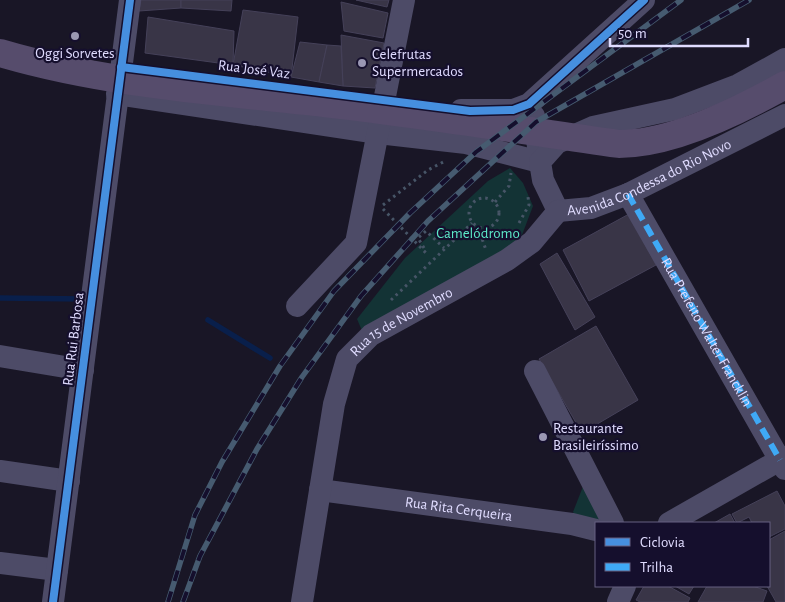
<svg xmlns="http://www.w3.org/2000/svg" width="785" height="602" font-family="'Alegreya Sans',sans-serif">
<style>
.green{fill:#133335}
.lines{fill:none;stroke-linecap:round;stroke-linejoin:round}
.stream{stroke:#091f4b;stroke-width:5.5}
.building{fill:#393547;stroke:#454159}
.path{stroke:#475567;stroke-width:3;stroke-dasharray:2.5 4;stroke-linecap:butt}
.minor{stroke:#4d4b67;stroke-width:22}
.major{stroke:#564c6c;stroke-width:28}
.rail-casing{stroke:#465b70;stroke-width:5.5}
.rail{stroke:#150f2d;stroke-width:4;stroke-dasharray:11;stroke-linecap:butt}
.quiet{stroke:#3fa9f5;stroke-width:6;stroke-dasharray:12 6;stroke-linecap:butt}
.cycleway-casing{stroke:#150f2d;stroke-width:11}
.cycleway{stroke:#468fdf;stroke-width:8}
.poi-dot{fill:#9a97b3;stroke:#150f2d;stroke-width:2}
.labels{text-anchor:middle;stroke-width:4.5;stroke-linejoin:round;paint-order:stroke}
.poi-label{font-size:15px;fill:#e0dcff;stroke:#150f2d;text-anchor:start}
.street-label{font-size:15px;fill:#e0dcff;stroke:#150f2d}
.park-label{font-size:15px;fill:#5deac9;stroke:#150f2d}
</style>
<rect width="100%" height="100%" fill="#191626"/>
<g class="green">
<path d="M510,168L523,183L533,206L522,235L493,262L363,333L357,319L405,258L488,181Z"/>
<path d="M584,484L606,523H581L573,512Z"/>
</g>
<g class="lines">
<g class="stream">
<path d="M0,298L85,299"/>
<path d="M208,320L270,358"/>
</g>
</g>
<g class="building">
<path d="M141,0H181V8L139,11Z"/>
<path d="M181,0H232L231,11L181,8Z"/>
<path d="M356,0H389L387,7Z"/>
<path d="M341,2L388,13L383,38L344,31Z"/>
<path d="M243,10L298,17L291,77L233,65Z"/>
<path d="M148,17L234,31L233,65L145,53Z"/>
<path d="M341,35L384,43L375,88L343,86Z"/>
<path d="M300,42L327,45L319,82L291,77Z"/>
<path d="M327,45L341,46L343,86L319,82Z"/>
<path d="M629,214L656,265L589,301L563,250Z"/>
<path d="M557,253L595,317L575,330L540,264Z"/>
<path d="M596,326L638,400L582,433L539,359Z"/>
<path d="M777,491L785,506V529L769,537V523H752L749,517L737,523L732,514Z"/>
<path d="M730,514L735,523H714Z"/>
<path d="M785,531V602H776L767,586H769V540Z"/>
<path d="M644,586H668L690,598L688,602H640L636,600Z"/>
<path d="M675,586H694L689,594Z"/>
<path d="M707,586H753L767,591L763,602H698Z"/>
</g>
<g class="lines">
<g class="path">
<circle cx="484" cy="213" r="15"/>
<path d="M495,202L509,186L511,173"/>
<path d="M383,205L428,170L445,161"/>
<path d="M383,209L426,253"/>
<path d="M519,223L529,205L528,197"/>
<path d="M478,227L486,250"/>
<path d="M424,248L418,238L426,231L444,248"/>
<path d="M391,300L472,223"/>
</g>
<g class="minor">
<path d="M117,94L378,133L466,143L540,162L534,116"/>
<path d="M461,110H513L529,104L644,0"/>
<path d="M628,194L785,469"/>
<path d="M558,211L543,180L540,162L557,143L593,127L675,109L738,85L785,59"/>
<path id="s1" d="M558,211L591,208L628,194L785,115"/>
<path d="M297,306L356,243L404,0"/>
<path d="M0,356L83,370"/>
<path d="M535,371L613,523"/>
<path d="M0,471L69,481"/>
<path id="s2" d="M320,490L572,524L596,530"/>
<path d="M669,523L785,457"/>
<path d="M0,563L57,570"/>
<path d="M53,602L130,0"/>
<path id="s3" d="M302,602L334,404L347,359L371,335L507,260L532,242L558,211"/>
<path d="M618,602L625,586"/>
</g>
<path class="major" d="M0,53C105,84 215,91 324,103C422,114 521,130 619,144C672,144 739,111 785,85"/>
<defs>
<g id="rail">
<path d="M168,602L195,515L222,462L280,366L334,291L410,213L476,152L681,0"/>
<path d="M183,602L200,556L257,449L302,377L361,296L428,221L536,122L749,0"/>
</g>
</defs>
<use href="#rail" class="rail-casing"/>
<use href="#rail" class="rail"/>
<path class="quiet" id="s4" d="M628,194L780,460"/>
<defs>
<g id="cycleway">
<path d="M121,67L470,111L513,110L529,104L644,0"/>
<path d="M53,602L130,0"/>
</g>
</defs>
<use href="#cycleway" class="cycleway-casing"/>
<use href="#cycleway" class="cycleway"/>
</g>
<g class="poi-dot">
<circle cx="75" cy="36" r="5"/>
<circle cx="362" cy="63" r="5"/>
<circle cx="543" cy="437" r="5"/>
</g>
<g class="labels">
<g class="poi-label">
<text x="75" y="58" text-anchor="middle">Oggi Sorvetes</text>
<text x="372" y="59">Celefrutas<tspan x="372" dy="17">Supermercados</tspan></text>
<text x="553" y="433">Restaurante<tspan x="553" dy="17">Brasileiríssimo</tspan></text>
</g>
<g class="street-label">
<text transform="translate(254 69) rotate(7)" y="5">Rua José Vaz</text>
<text dy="5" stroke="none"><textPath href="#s1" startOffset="98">Avenida Condessa do Rio Novo</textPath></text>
<text dy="5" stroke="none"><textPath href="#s3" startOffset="314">Rua 15 de Novembro</textPath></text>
<text dy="5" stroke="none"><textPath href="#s4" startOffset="159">Rua Prefeito Walter Francklin</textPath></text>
<text transform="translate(73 339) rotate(-83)" y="5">Rua Rui Barbosa</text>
<text dy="5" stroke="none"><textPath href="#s2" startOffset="140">Rua Rita Cerqueira</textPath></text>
</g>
<g class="park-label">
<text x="478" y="238">Camelódromo</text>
</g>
</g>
<rect x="595" y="522" width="175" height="65" fill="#150f2d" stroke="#666181"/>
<rect x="605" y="538" width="25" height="8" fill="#468fdf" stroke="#666181"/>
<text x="640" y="547" font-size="15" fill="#e0dcff">Ciclovia</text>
<rect x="605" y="563" width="25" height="8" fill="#3fa9f5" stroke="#666181"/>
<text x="640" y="572" font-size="15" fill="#e0dcff">Trilha</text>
<path d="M610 38v8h138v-8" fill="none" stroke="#e0dcff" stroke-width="2.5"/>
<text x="618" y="38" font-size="15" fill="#e0dcff" stroke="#150f2d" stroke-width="4" paint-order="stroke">50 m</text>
</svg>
